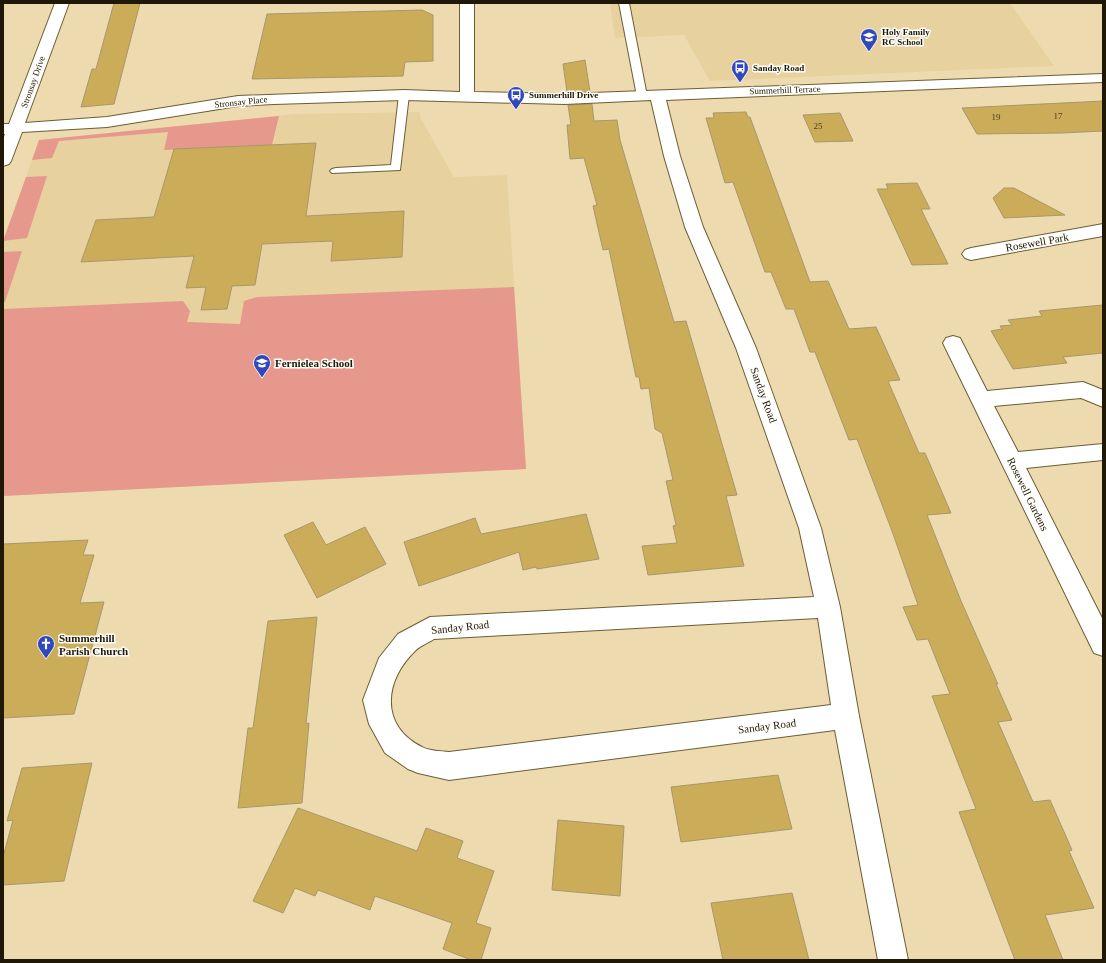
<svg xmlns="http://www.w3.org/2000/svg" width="1106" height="963" font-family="'Times New Roman',serif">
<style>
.built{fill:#e7d29f}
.green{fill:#e6988d}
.building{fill:#cbac58;stroke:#a7976d}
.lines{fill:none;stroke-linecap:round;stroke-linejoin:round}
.service-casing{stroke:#6c5d34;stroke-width:2}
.minor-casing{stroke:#6c5d34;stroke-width:2}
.service{fill:#fff;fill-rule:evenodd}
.minor{fill:#fff;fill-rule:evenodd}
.labels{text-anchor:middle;stroke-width:3;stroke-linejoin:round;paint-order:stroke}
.far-poi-label{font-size:9px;font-weight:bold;fill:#1f1807;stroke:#fffdf9;text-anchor:start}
.far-street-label{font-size:9px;fill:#1f1807;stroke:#fffdf9}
.number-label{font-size:9px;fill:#4a3d1b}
.street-label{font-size:11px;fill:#1f1807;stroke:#fffdf9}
.poi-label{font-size:11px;font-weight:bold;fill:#1f1807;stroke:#fffdf9;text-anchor:start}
</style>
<rect width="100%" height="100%" fill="#eddbaf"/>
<g class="built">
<path d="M610,3H1010L1054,66L710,81L684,35L615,38Z"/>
<path d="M420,112V117L454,177L507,175L526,469L3,496V242L39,140L295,114Z"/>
</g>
<g class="green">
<path d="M279,116L272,145L164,150L168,132L59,141L52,158L32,160L39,140Z"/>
<path d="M47,176L27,238L3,241L26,177Z"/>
<path d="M22,251L5,302H3V252Z"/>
<path d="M514,287L526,469L3,496V309L183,301L190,311L187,322L240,324L244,301L257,297Z"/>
</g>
<g class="building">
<path d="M114,3H140L114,104L81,107L92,69H96Z"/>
<path d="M422,10L433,15V61L405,62L403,76L252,79L267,14Z"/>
<path d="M585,60L590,92H567L563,64Z"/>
<path d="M1103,101V131L1062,133L977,134L962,108Z"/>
<path d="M592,104L594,121L617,120L620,140L674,322L686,321L737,495L726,496L744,566L648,575L642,546L677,543L673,526L676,525L666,481L673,480L662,433L655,429L649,388L641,389L639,377H636L609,249L603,250L593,206L597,205L584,158L570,159L567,125H571L568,105Z"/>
<path d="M746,112L748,117H750L810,282L828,281L849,329L876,327L900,380L888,381L919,453H925L951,513L927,515L961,601L997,682L998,684H996L1012,720L998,722L1033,802L1050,800L1072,850L1069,851L1094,908L1045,915L1063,960H1015L959,812L976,809L932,696L950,694L928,639L917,640L903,607L918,605L892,531L857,439L849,440L815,352H810L794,309H786L771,272H765L733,182L725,183L706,118H714L713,113Z"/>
<path d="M840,113L853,141L815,142L803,115Z"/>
<path d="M316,143L306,216L404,211L402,257L331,261L333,241L262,244L255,285L232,286L227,309L201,310L206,287L186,288L194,256L81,262L96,220L154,217L174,149Z"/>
<path d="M917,183L930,209H921L948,264L912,265L877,189H888L886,184Z"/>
<path d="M1004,188H1014L1065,215L1004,218L993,198Z"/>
<path d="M1103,305V353L1063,357L1067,363L1013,369L991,331L1002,329L1000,326L1012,325L1008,320L1042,316L1039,311Z"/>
<path d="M586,514L599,559L537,569L536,567L523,570L519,552L419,586L404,542L475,518L481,534Z"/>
<path d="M313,522L326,545L365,527L386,564L317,598L284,535Z"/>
<path d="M88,540L83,555H94L80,603L104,602L74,714L3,718V544Z"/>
<path d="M317,617L306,724L309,723L302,803L238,808L248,728H253L268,621Z"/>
<path d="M92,763L64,881L3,885V857L13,820L7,821L22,768Z"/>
<path d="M778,775L792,829L681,842L671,787Z"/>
<path d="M298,808L417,851L426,828L463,841L457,858L494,871L476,923L491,928L481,960H471L443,949L452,923L375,896L370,910L318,890L315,896L295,888L283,913L253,901Z"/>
<path d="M558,820L624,826L620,896L552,890Z"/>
<path d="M792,893L809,960H723L711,903Z"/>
</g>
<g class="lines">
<defs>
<g id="service">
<path d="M619,3H629L647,96L646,98H638L637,96Z"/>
<path d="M404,92L409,95L400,170L332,173L330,171L332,169L336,168L391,165L399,95Z"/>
</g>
<g id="minor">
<path d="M55,3H69L25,123L107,117L238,96L404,90L460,92V3H474V92L565,94L1103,74V82L666,100L680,156L703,227L756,348L821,528L840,607L859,716L908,960H878L835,730L449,780L418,773L408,769L385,753L369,724L363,700L379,658L398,634L430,617L814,597L799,528L736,348L685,227L664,156L651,100L565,104L404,100L274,104L238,106L107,127L22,132L11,161L9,164L3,166V140L5,134H3V124H9ZM818,618L831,705L449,752C441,751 429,751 422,747C379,725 384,680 416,650C420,646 428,643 434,639Z"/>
<path d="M1103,224V236L971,260L965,258L962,254L965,250L971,248Z"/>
<path d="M953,336L960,338L987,391L1083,382L1103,390V407L1081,398L994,406L1018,452L1103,444V460L1026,468L1103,620V656L1094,653L943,343L946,338Z"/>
</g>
</defs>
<use href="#service" class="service-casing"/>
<use href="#minor" class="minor-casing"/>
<use href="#service" class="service"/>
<use href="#minor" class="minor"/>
</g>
<defs>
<symbol id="school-pin" viewBox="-11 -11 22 30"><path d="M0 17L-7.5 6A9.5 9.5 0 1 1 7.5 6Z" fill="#3148ba" stroke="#fffdf9"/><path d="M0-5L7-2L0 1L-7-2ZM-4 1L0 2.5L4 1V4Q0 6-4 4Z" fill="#fff"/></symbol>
<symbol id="bus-pin" viewBox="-11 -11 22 30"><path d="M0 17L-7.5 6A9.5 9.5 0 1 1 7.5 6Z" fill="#3148ba" stroke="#fffdf9"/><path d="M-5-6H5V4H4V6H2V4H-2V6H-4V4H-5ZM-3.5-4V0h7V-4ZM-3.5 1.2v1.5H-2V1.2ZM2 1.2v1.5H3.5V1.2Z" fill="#fff"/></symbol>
<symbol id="church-pin" viewBox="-11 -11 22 30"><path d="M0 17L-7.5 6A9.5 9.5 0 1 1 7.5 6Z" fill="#3148ba" stroke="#fffdf9"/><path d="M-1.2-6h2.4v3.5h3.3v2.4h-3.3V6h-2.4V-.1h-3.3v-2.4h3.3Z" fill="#fff"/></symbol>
</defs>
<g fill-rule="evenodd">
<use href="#school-pin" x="859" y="27" width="20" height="27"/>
<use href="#bus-pin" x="730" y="58" width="20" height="27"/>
<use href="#bus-pin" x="506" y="85" width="20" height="27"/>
<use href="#school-pin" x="252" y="353" width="20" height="27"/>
<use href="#church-pin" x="36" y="634" width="20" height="27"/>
</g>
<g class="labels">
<g class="far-poi-label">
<text x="882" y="35">Holy Family<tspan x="882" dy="10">RC School</tspan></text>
<text x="753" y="71">Sanday Road</text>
<text x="529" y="98">Summerhill Drive</text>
</g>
<g class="far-street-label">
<text transform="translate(33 82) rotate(-70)" y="3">Stronsay Drive</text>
<text transform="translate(785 90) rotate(-2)" y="3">Summerhill Terrace</text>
<text transform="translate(241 102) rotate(-6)" y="3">Stronsay Place</text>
</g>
<g class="number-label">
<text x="1058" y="119">17</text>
<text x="996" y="120">19</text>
<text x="818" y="129">25</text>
</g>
<g class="street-label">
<text transform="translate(1037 242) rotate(-10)" y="4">Rosewell Park</text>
<text transform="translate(764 395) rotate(70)" y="4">Sanday Road</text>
<text transform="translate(1028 494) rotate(64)" y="4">Rosewell Gardens</text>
<text transform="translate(460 627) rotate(-6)" y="4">Sanday Road</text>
<text transform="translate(767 726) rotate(-7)" y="4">Sanday Road</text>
</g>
<g class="poi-label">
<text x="275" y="367">Fernielea School</text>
<text x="59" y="642">Summerhill<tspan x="59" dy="13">Parish Church</tspan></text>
</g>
</g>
<rect width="1106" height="963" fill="none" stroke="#1f1807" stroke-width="8"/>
</svg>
